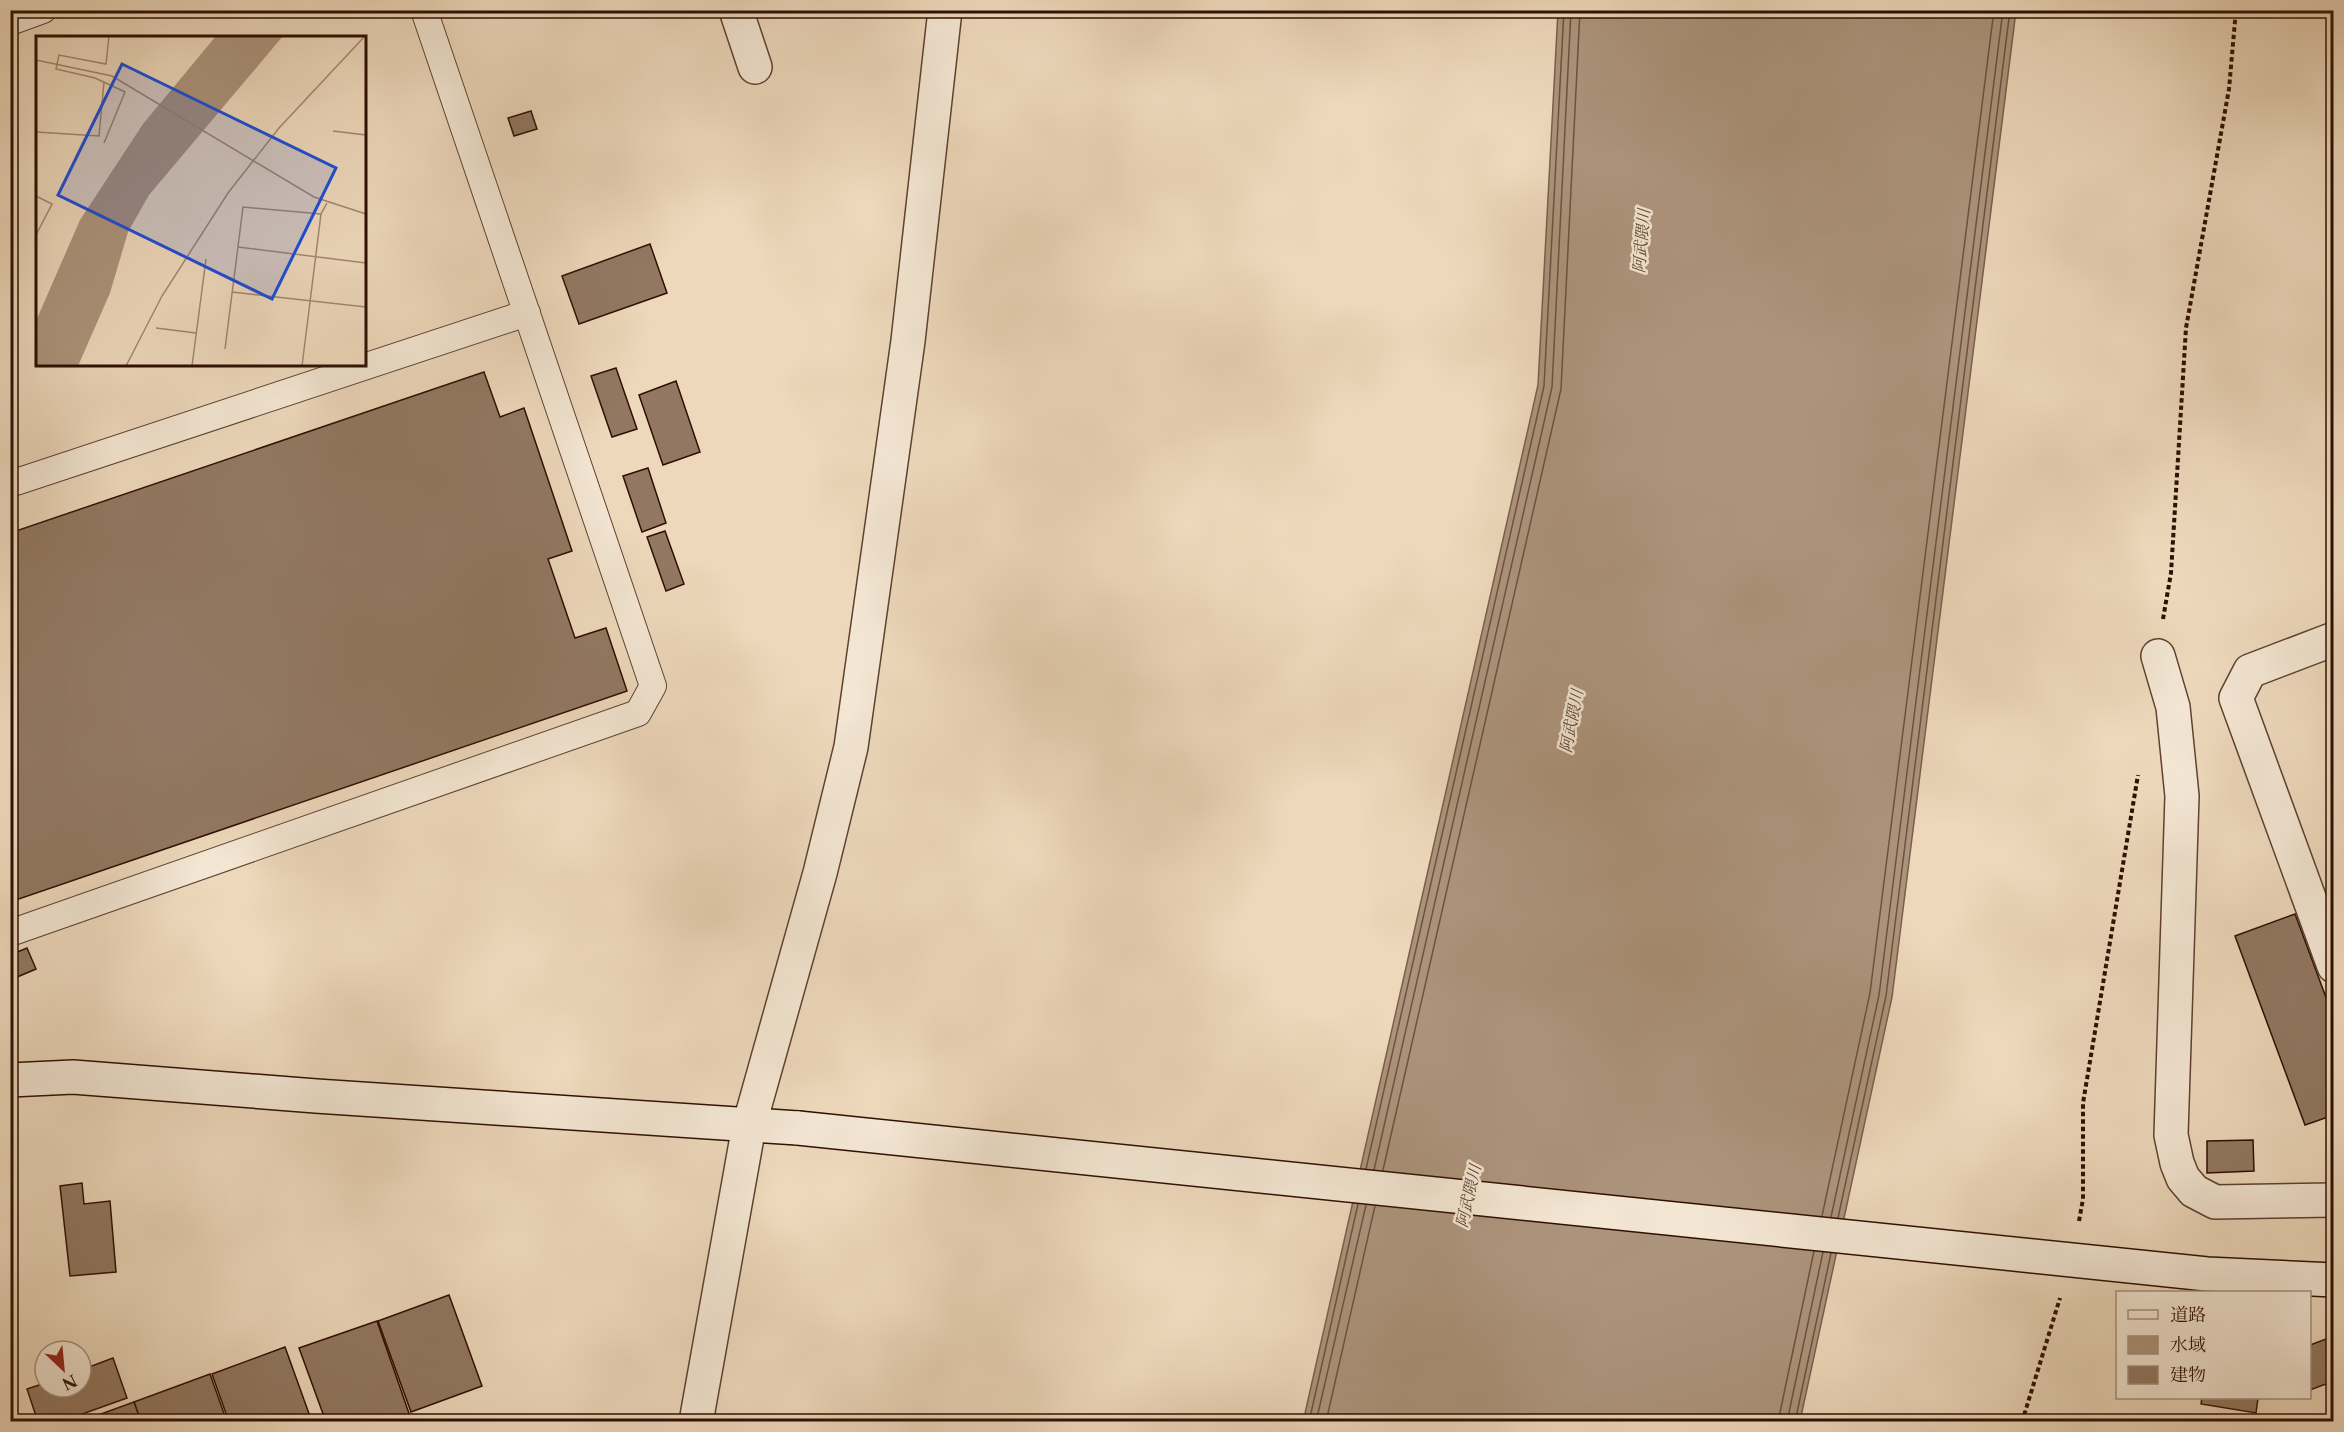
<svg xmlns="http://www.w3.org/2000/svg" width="2344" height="1432" font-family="'Libre Caslon Text','Noto Serif JP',serif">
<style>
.water{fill:#ac947c;stroke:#7a5f4b;stroke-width:1.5}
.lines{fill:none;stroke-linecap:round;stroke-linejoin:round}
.shore{stroke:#6e523f;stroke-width:1.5}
.building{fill:#927862;stroke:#2f0f02;stroke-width:1.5}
.lane-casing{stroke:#5e4130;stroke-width:28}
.street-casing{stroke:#5e4130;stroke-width:36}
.secondary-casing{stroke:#2f0f02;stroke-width:36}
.path{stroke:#2f0f02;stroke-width:4;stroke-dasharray:4.5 3;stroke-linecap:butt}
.lane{stroke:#f3e6d3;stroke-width:26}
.street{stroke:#f3e6d3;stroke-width:33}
.secondary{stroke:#f3e6d3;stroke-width:33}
.secondary-bridge-casing{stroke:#2f0f02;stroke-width:36;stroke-linecap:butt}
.secondary-bridge{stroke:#f3e6d3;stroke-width:33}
.labels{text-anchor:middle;stroke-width:5;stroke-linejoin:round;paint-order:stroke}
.water-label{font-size:16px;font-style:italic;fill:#614433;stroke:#f3e6d3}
.inset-road{fill:none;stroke:#a18871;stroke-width:1.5}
.view{fill:#1d4ed8;fill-opacity:0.15;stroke:#1d4ed8;stroke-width:3}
.inset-edge{fill:none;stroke:#2f0f02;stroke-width:3}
</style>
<rect width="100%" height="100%" fill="#edd8bb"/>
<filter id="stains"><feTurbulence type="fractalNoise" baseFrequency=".00333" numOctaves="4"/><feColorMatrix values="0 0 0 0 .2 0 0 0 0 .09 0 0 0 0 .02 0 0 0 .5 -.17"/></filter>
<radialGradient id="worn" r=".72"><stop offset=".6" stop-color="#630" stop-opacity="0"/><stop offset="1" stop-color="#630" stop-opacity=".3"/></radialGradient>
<path class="water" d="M1558,11H2016L1892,997L1800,1421L1303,1422L1538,385Z"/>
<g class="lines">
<g class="shore">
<path d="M1366,1169L1544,386L1564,10"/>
<path d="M1374,1170L1552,387L1571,10"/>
<path d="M1383,1170L1561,389L1580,10"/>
<path d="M1822,1216L1870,993L1994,10"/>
<path d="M1831,1217L1879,995L2003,10"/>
<path d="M1838,1218L1886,996L2010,10"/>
<path d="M1309,1422L1358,1204"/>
<path d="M1316,1422L1366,1205"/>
<path d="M1326,1422L1375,1206"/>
<path d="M1778,1422L1814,1251"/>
<path d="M1787,1422L1823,1252"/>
<path d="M1795,1422L1831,1253"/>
</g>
</g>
<g class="building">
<path d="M531,111L537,129L514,136L508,118Z"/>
<path d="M650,244L667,293L579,324L562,276Z"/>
<path d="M616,368L637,429L612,437L591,376Z"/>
<path d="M484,372L500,417L524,408L572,551L548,559L575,638L606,628L627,691L10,902V533Z"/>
<path d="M676,381L700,452L663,465L639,395Z"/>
<path d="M648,468L666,523L642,532L623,476Z"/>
<path d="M665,531L684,584L666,591L647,537Z"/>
<path d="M2295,914L2334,1019V1115L2305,1125L2235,936Z"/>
<path d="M27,948L36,969L10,980V955Z"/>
<path d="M2253,1140L2254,1171L2207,1173V1141Z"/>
<path d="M82,1183L84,1204L110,1201L116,1272L70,1276L60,1186Z"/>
<path d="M449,1295L482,1386L411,1412L378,1321Z"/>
<path d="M377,1321L412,1422H326L299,1348Z"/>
<path d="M2334,1336V1381L2310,1390V1345Z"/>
<path d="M285,1347L312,1422H229L212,1374Z"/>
<path d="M113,1358L127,1398L60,1422H38L27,1389L45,1383V1387H81V1370Z"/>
<path d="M210,1374L227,1422H141L134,1402Z"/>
<path d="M2202,1398H2258L2256,1413L2201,1404Z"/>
<path d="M10,1399L19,1422H10Z"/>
<path d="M134,1402L141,1422H79Z"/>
</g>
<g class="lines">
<defs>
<g id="lane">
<path d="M10,22L43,10"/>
<path d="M10,484L527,313"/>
<path d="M10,933L638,713L653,686L424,10"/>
</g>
<g id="street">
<path d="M736,10L755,67"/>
<path d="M2334,639L2250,671L2236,698L2334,966"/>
<path d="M2158,656L2173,707L2182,796L2171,1135L2177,1163L2183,1178L2194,1191L2215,1202L2334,1200"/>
<path d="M696,1422L749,1126L820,873L851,747L908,341L945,10"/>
</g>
<path id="secondary" d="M10,1080L73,1077L316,1096L798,1128"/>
</defs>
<use href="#lane" class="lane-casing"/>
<use href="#street" class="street-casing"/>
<use href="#secondary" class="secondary-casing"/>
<g class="path">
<path d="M2163,619L2171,573L2186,328L2229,89L2236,10"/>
<path d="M2079,1221L2083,1199V1103L2138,775"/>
<path d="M2022,1422L2060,1298"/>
</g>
<use href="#lane" class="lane"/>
<use href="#street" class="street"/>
<use href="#secondary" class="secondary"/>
<defs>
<path id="secondary-bridge" d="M798,1128L2207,1274L2334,1280"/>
</defs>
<use href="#secondary-bridge" class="secondary-bridge-casing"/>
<use href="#secondary-bridge" class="secondary-bridge"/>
</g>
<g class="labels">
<g class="water-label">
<text transform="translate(1641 241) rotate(-85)" y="6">阿武隈川</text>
<text transform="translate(1571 721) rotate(-79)" y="6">阿武隈川</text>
<text transform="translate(1468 1196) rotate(-77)" y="6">阿武隈川</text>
</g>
</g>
<g transform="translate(36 36)">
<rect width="330" height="330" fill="#edd8bb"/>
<path d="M180,0H247L113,159L92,196L74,257L42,330H0V285L44,184L107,88Z" fill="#ac947c"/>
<path class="inset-road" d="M0,24L76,40L278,161L330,178M297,95L330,99M0,96L63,100L68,46M68,107L89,56L59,42L20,33L23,19L70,28L73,0M0,160L16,168L0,199M202,211L330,227M196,256L330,271M120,292L160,297M189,313L207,171L285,178M90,330L126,260L192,157L243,92L329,0M156,330L170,223M266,330L285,178L291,167"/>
<path class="view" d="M86,28L300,132L236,263L22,159Z"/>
<rect width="330" height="330" class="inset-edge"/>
</g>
<rect width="2344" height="1432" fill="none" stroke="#edd8bb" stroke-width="36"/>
<rect x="12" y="12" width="2320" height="1408" fill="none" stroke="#2f0f02" stroke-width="3"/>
<rect x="18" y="18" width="2308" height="1396" fill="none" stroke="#2f0f02" stroke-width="1.5"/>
<rect x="2116" y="1291" width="195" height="108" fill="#f3e6d3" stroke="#a5907f" stroke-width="1.5"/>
<rect x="2128" y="1310" width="30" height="9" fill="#f3e6d3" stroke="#a5907f" stroke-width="1.5"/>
<text x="2170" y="1321" font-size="18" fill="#2f0f02">道路</text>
<rect x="2128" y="1336" width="30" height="18" fill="#ac947c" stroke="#a5907f" stroke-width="1.5"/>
<text x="2170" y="1351" font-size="18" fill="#2f0f02">水域</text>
<rect x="2128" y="1366" width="30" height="18" fill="#927862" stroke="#a5907f" stroke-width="1.5"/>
<text x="2170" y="1381" font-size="18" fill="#2f0f02">建物</text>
<g transform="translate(63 1369) rotate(154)"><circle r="28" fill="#f3e6d3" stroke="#a5907f" stroke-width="1.5"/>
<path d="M0-4.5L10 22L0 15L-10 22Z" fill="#8f2418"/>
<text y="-9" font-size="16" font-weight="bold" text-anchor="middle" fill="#2f0f02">N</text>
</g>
<rect width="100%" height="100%" filter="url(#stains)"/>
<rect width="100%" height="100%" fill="url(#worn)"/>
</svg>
